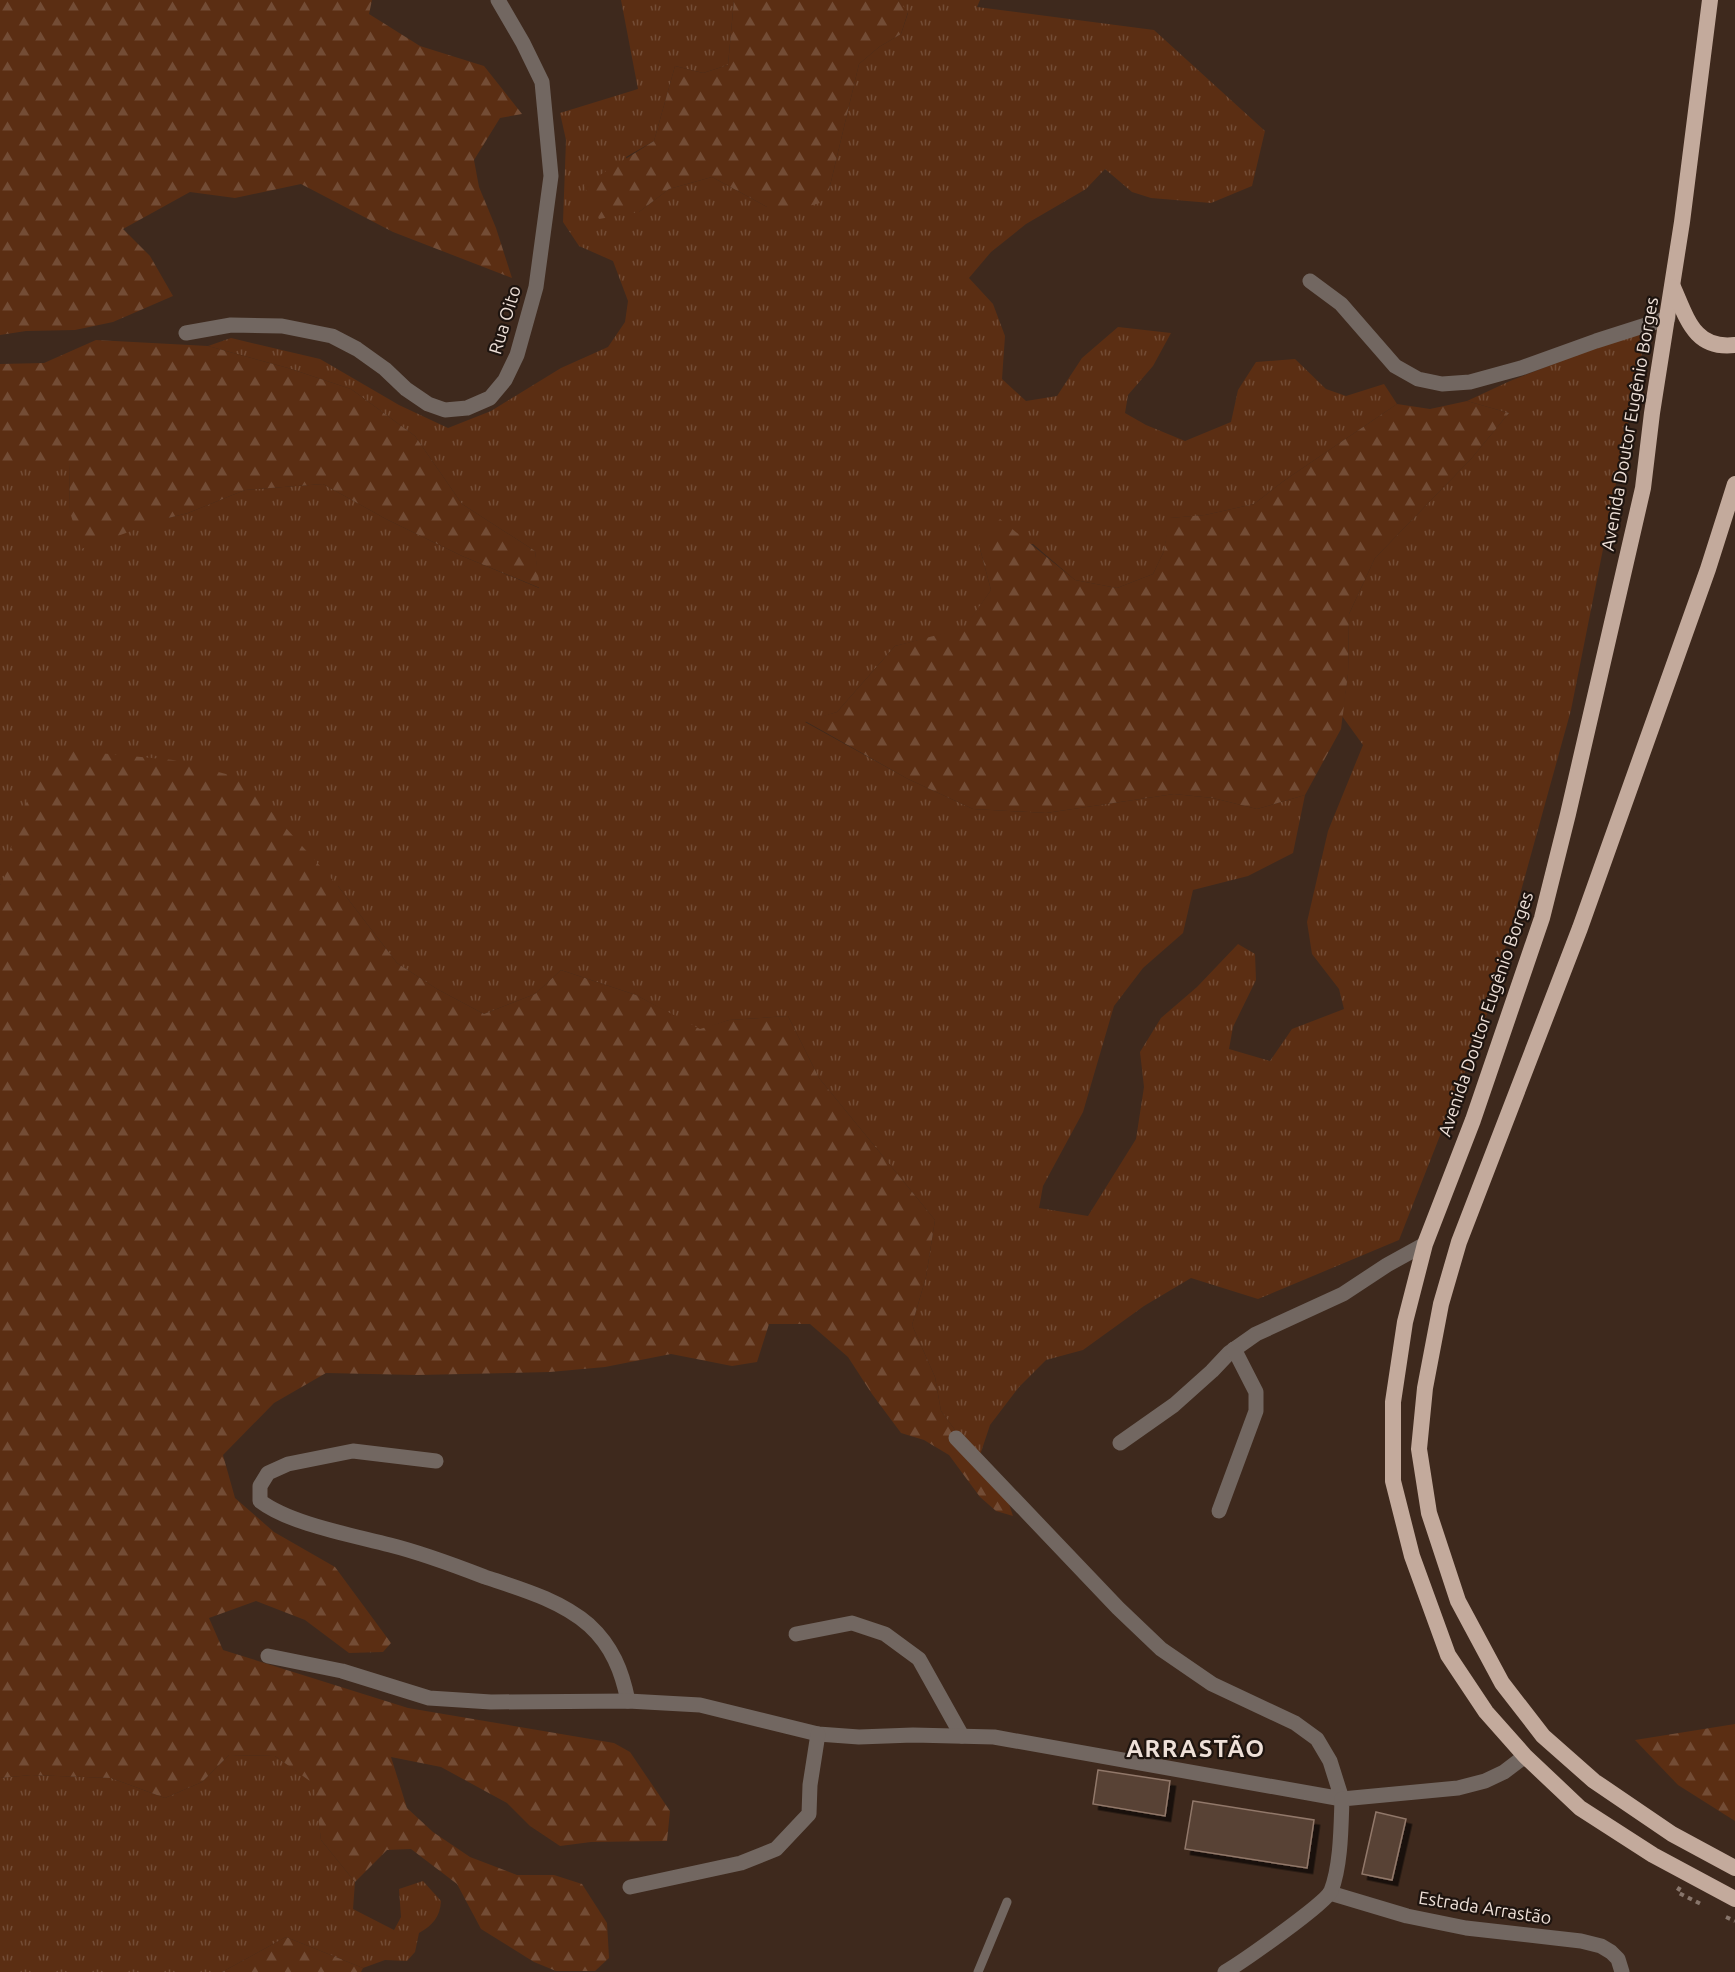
<svg xmlns="http://www.w3.org/2000/svg" width="1735" height="1972" font-family="Ubuntu,sans-serif">
<style>
.grass{fill:url(#grass-tufts)}
.forest{fill:url(#forest-firs)}
.building{fill:#594235;stroke:#91786a;stroke-width:1.5;filter:url(#shadow)}
.lines{fill:none;stroke-linecap:round;stroke-linejoin:round}
.path{stroke:#88766c;stroke-width:4;stroke-dasharray:4.5 4.5;stroke-linecap:butt}
.service{stroke:#726761;stroke-width:9}
.minor{stroke:#726761;stroke-width:15}
.tertiary{stroke:#726761;stroke-width:15}
.trunk{stroke:#c3aa9c;stroke-width:16}
.labels{text-anchor:middle;stroke-width:4.5;stroke-linejoin:round;paint-order:stroke}
.street-label{font-size:18px;fill:#eee0d8;stroke:#1e140f}
.district-label{font-size:24px;font-weight:bold;letter-spacing:1.5px;fill:#eee0d8;stroke:#1e140f}
</style>
<defs>
<pattern id="grass-tufts" width="24" height="20" patternUnits="userSpaceOnUse" patternTransform="scale(1.5)"><rect width="24" height="20" fill="#5b2e13"/><path d="M3 7l-1-3M5 7V3M7 7l1-3M15 17l-1-3M17 17v-4M19 17l1-3" fill="none" stroke="#734c35"/></pattern>
<pattern id="forest-firs" width="22" height="20" patternUnits="userSpaceOnUse" patternTransform="scale(1.5)"><rect width="22" height="20" fill="#5b2e13"/><path d="M5 1l3.5 6h-7zM16 11l3.5 6h-7z" fill="#734c35"/></pattern>
<filter id="shadow"><feDropShadow dx="5.5" dy="5.5" stdDeviation="0" flood-color="#0009"/></filter>
</defs>
<rect width="100%" height="100%" fill="#3e291d"/>
<g class="grass">
<path d="M621,0H734L728,65L703,73L675,66L654,141L626,157L639,212L669,189L712,177L767,207L829,190L859,64L879,47L901,34L908,13L898,0H980L977,7L1154,30L1265,131L1252,186L1211,203L1151,198L1132,192L1105,169L1086,189L1026,224L991,252L969,278L993,304L1005,336L1002,379L1026,401L1057,396L1082,358L1118,327L1171,333L1153,366L1128,395L1125,413L1146,425L1185,441L1231,422L1238,390L1256,362L1295,359L1326,389L1346,396L1384,384L1397,404L1285,480L1254,504L1205,515L1170,518L1164,551L1153,574L1117,588L1075,580L1033,544L979,545L991,590L964,629L895,646L837,712L805,722L908,779L973,809L1046,813L1174,794L1213,798L1257,809L1305,795L1293,853L1248,876L1193,890L1183,933L1143,968L1114,1006L1083,1112L1043,1186L1039,1208L1088,1216L1136,1139L1144,1087L1140,1052L1161,1018L1197,987L1238,944L1255,954L1256,980L1233,1027L1229,1049L1270,1061L1292,1029L1344,1009L1339,989L1312,954L1307,922L1328,831L1363,745L1342,716L1348,674L1349,614L1375,558L1471,459L1509,413L1467,401L1510,381L1625,336L1646,333L1571,710L1485,1021L1399,1240L1258,1299L1191,1278L1144,1306L1083,1350L1046,1360L1019,1387L990,1425L978,1461L941,1411L935,1377L912,1325L926,1277L935,1220L819,1078L788,1016L729,1020L700,1030L636,995L561,970L535,994L484,1014L437,989L397,963L338,886L3,883L0,885V461H69L70,512L168,518L188,513L245,490L323,484L386,519L462,556L539,588L535,551L462,504L415,436L351,389L288,368L208,346L231,338L320,359L399,405L448,428L491,411L561,368L608,347L625,322L628,301L613,261L579,246L563,222L566,140L560,113L638,89Z"/>
<path d="M229,1755L275,1756L315,1784L321,1840L355,1882L353,1909L394,1930L401,1917L399,1889L423,1881L441,1901C440,1917 433,1925 419,1933L415,1952L407,1961L385,1960L363,1968L286,1937L222,1972H0V1778L31,1775L111,1778L165,1798L202,1782Z"/>
</g>
<g class="forest">
<path d="M0,0H372L369,14L420,46L484,66L522,114L500,118L474,160L479,187L496,228L512,278L393,232L301,184L235,198L190,192L123,229L150,256L173,296L113,322L75,330L26,331L0,335Z"/>
<path d="M734,0H898L908,12L901,34L879,47L859,64L829,190L820,203L785,213L767,207L712,177L669,189L639,212L599,219L584,185L654,141L675,66L703,73L728,65Z"/>
<path d="M96,340L208,346L288,368L351,389L415,436L462,504L535,551L540,588L462,556L386,519L323,484L245,490L188,513L168,518L81,549L70,512L69,461H0V364L44,363Z"/>
<path d="M1467,401L1509,413L1471,459L1375,558L1349,614L1348,674L1341,729L1305,795L1257,809L1213,798L1174,794L1046,813L973,809L908,779L805,721L837,712L895,646L964,628L991,590L979,545L1000,519L1075,580L1117,588L1153,574L1164,551L1169,518L1205,515L1254,504L1285,480L1397,404L1430,409Z"/>
<path d="M56,749L173,760L241,778L338,886L397,963L437,989L484,1014L535,994L561,970L636,995L700,1029L729,1020L788,1016L819,1078L935,1220L926,1277L912,1325L935,1377L941,1411L978,1461L1006,1495L1013,1516L996,1511L980,1497L949,1455L924,1440L901,1433L872,1394L848,1357L810,1324H769L757,1362L732,1366L671,1354L605,1367L550,1372L417,1375L326,1373L274,1403L223,1455L235,1498L274,1532L335,1567L391,1643L383,1652L349,1653L305,1620L256,1601L209,1618L223,1650L408,1708L614,1743L630,1752L670,1811L667,1841L591,1842L560,1846L530,1826L507,1803L441,1767L391,1757L407,1808L433,1832L470,1857L517,1875H554L582,1884L607,1923L609,1958L595,1971H556L534,1962L481,1929L457,1884L411,1849L387,1850L355,1882L321,1840L314,1784L275,1756L229,1755L202,1782L165,1798L111,1778L31,1775L0,1778V885L3,882L18,818Z"/>
<path d="M1735,1724V1821L1678,1785L1635,1740Z"/>
<path d="M286,1937L363,1968L361,1972H222Z"/>
</g>
<g class="building">
<path d="M1098,1770L1170,1781L1165,1816L1093,1804Z"/>
<path d="M1193,1801L1314,1820L1307,1868L1185,1849Z"/>
<path d="M1376,1812L1406,1819L1392,1880L1362,1874Z"/>
</g>
<g class="lines">
<g class="path">
<path d="M1680,1887L1677,1892L1703,1905"/>
<path d="M1726,1917L1735,1921"/>
</g>
<path class="service" d="M978,1972L1007,1902"/>
<g class="minor">
<path d="M1310,281L1341,304L1395,366L1418,379L1442,384L1470,382L1521,368L1596,341L1668,318"/>
<path d="M186,333L231,325L282,326L332,336L357,349L385,369L406,389L428,404L445,410L467,408L490,398L505,380L517,355L536,287L551,176L542,82L523,43L498,0"/>
<path d="M1120,1443L1174,1405L1212,1371L1229,1353L1256,1334L1343,1294L1387,1265L1425,1244"/>
<path d="M436,1461L353,1451L288,1464L268,1473L260,1486V1501C290,1524 352,1535 390,1545C422,1553 454,1565 485,1577C521,1589 560,1600 589,1625C612,1646 622,1671 628,1701"/>
<path d="M1219,1511L1256,1411V1392L1234,1349"/>
<path d="M796,1634L852,1623L885,1634L919,1659L962,1736"/>
<path d="M268,1656L342,1671L429,1698L491,1702L628,1701L700,1705L818,1734L859,1737L913,1735L994,1737L1342,1799L1330,1761L1317,1739L1295,1723L1212,1684L1161,1649L1118,1608L956,1438"/>
<path d="M630,1887L741,1863L776,1849L809,1814L810,1785L818,1734"/>
<path d="M1330,1893L1407,1916L1466,1928L1581,1941L1601,1946L1611,1952L1618,1959L1622,1972"/>
</g>
<path class="tertiary" d="M1225,1972C1242,1962 1325,1904 1331,1891C1341,1865 1341,1827 1342,1799L1458,1788L1485,1781L1504,1772L1525,1756"/>
<g class="trunk">
<path d="M1710,0L1682,222L1652,413L1643,488L1568,814L1542,918L1473,1120L1425,1244L1405,1322L1393,1402V1481L1412,1556L1448,1655L1486,1712L1525,1756L1580,1808L1653,1855L1735,1899"/>
<path d="M1673,287C1687,318 1694,350 1735,345"/>
<path d="M1735,484L1708,569L1580,928L1459,1242L1441,1304L1425,1388L1419,1449L1429,1513L1458,1601L1502,1683L1543,1736L1594,1781L1672,1834L1735,1868"/>
</g>
</g>
<g class="labels">
<g class="street-label">
<text transform="translate(505 320) rotate(-73)" y="6">Rua Oito</text>
<text transform="translate(1630 424) rotate(-80)" y="6">Avenida Doutor Eugênio Borges</text>
<text transform="translate(1486 1014) rotate(-71)" y="6">Avenida Doutor Eugênio Borges</text>
<text transform="translate(1485 1908) rotate(9)" y="6">Estrada Arrastão</text>
</g>
<g class="district-label">
<text x="1196" y="1757">ARRASTÃO</text>
</g>
</g>
</svg>
